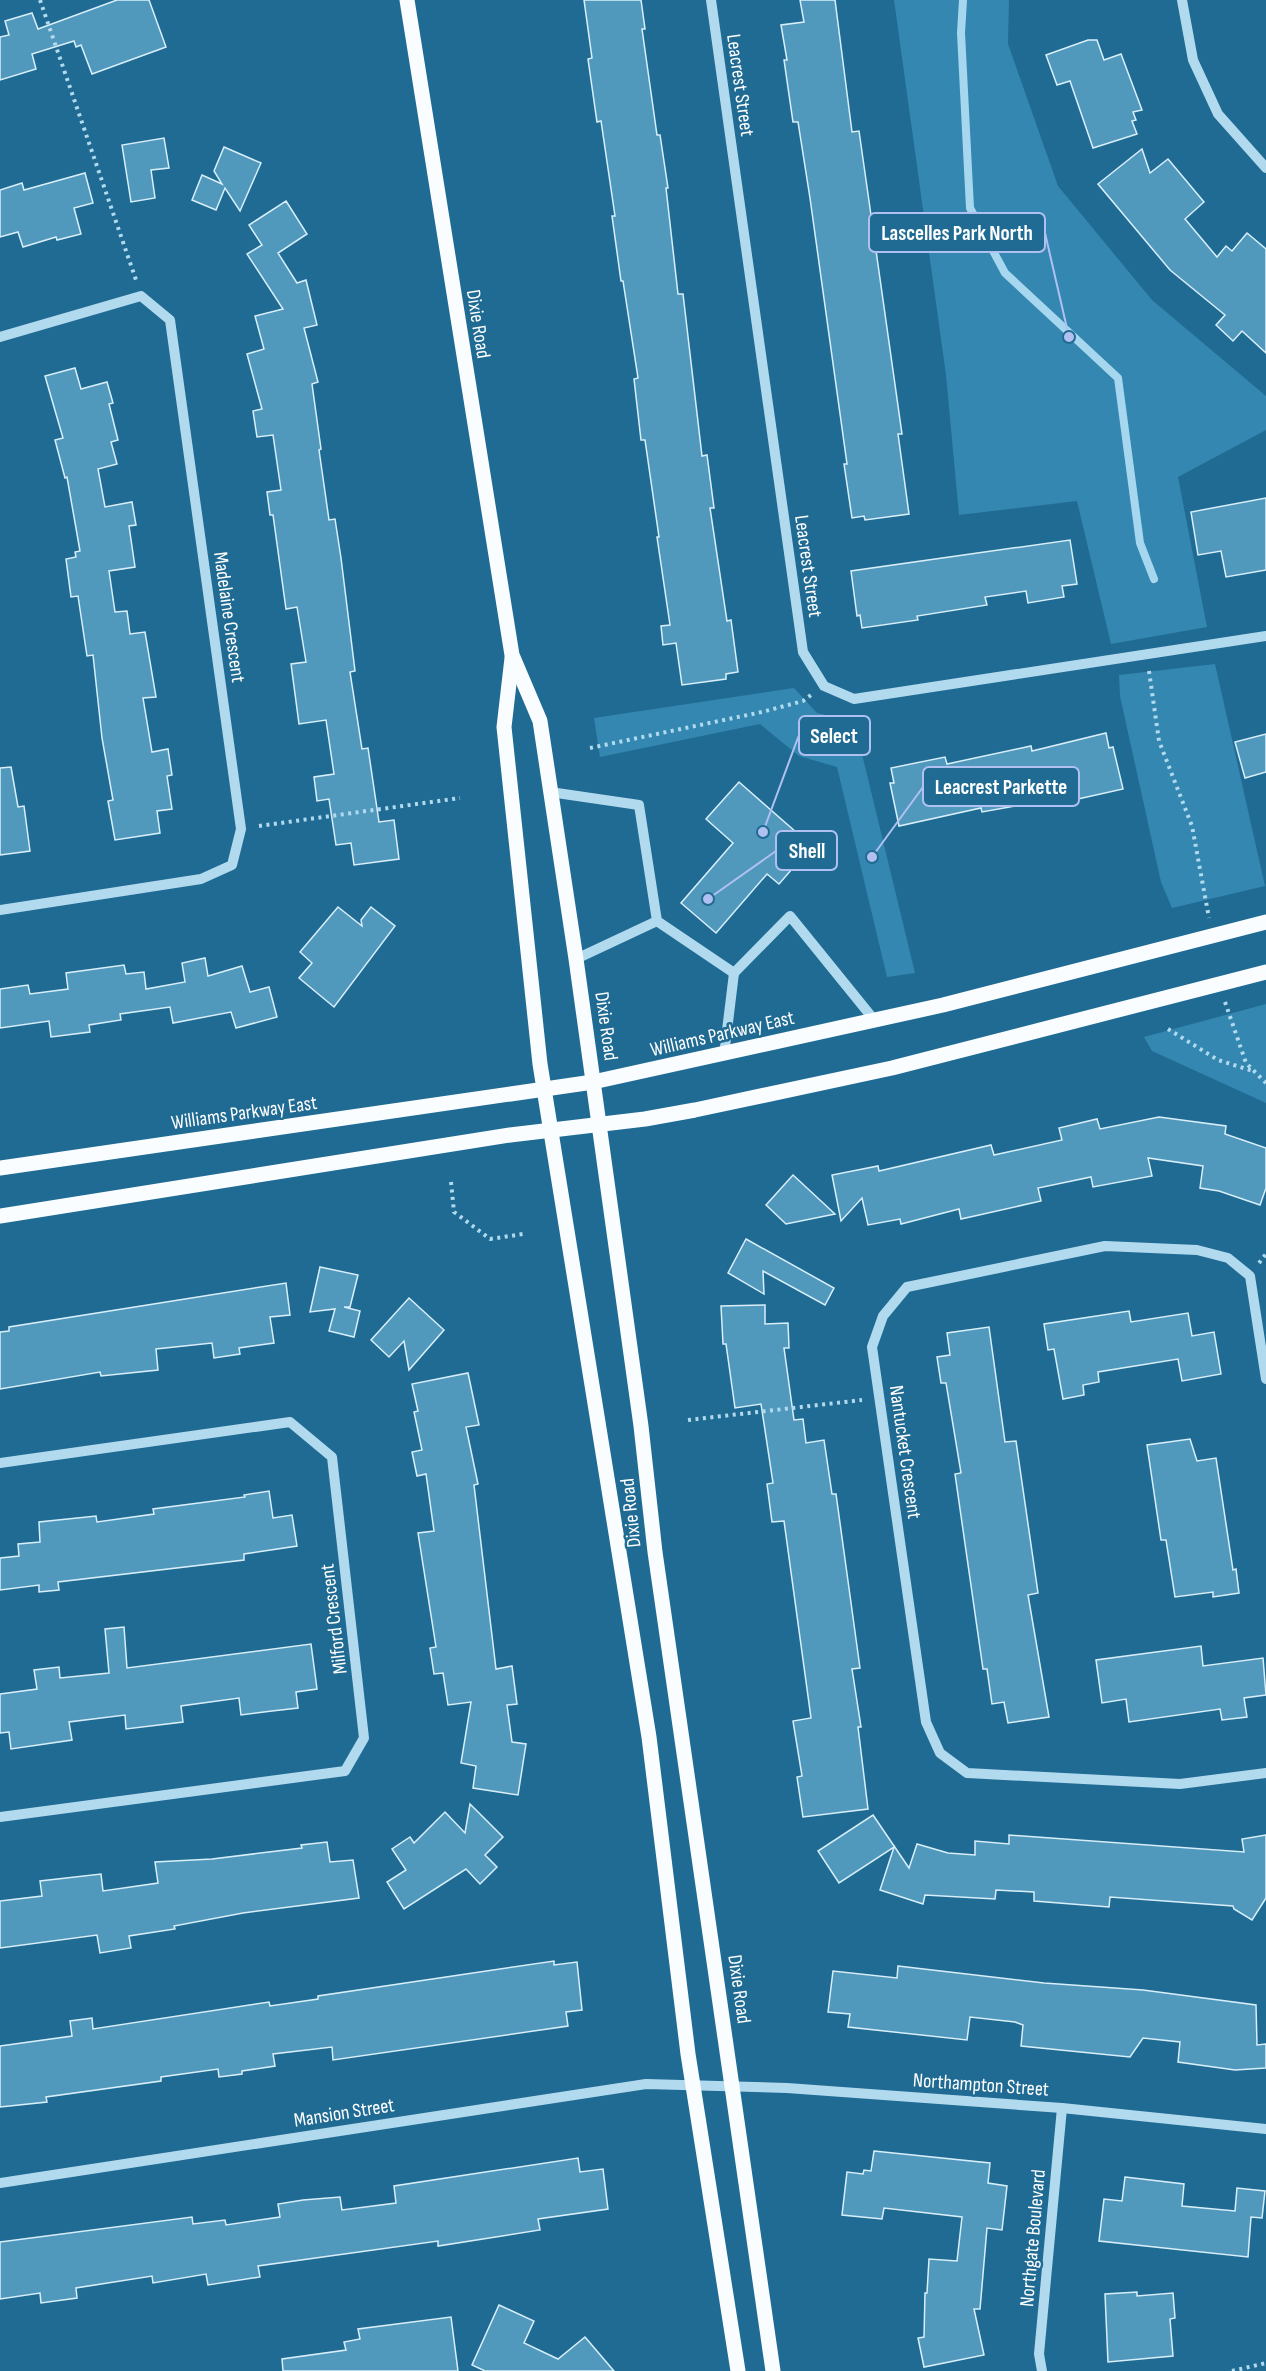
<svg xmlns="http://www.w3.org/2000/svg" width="1266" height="2371" font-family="'Sofia Sans Condensed',sans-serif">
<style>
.green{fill:#3487b0}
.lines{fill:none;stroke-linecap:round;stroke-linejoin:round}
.stream{stroke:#a6d7ef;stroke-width:8}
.building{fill:#5198bd;stroke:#d8effa;stroke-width:1.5}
.path{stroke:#b2daee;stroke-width:4;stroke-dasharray:3 4.5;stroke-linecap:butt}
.minor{stroke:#b2daee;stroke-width:10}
.major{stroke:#f9fdff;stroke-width:15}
.labels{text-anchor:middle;stroke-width:5;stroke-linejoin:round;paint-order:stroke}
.street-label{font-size:20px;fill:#fff;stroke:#206b93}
.leader{fill:none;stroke:#b0c1f1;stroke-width:2}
.callout-dot{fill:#b0c1f1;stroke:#206b93;stroke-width:2}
.callout{fill:#206b93;stroke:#b0c1f1;stroke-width:2}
.callout-label{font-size:21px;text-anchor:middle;font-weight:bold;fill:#fff}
</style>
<rect width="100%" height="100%" fill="#206b93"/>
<g class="green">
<path d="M894,0H1009L1008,44L1058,186L1152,300L1266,396V430L1178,477L1207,627L1111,644L1077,501L959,515L946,375Z"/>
<path d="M1215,664L1265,886L1172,908L1161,882L1120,696L1119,675Z"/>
<path d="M794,688L817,713L854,721L915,973L887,977L837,767L799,756L760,724L600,757L594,718Z"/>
<path d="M1266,1004V1103L1152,1051L1144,1037Z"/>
</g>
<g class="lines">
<path class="stream" d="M963,0L961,33L970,208L1005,273L1118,378L1140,543L1154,579"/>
</g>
<g class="building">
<path d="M117,0H149L166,47L92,74L81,45L76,47L74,41L32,54L36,69L0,80V37L9,35L5,21L32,13L38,29Z"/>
<path d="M584,0H641L645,29H642L657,135H660L668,188H666L678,294H683L702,456L707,455L714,508H710L727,621L731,620L738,672L726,674V679L682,685L676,643L663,645L661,626L670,625L657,537H659L645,440H641L634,379L638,378L623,281H621L612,216H615L601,121L597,122L588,59L592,58Z"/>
<path d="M800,0H835L852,132L859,131L868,194L902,434H898L909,514L865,520L864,516L852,518L844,464H847L810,198L798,122H793L784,60H787L781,25L804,22Z"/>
<path d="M1088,40H1097L1104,60L1121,54L1142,110L1133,112L1136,120L1132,121L1137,134L1093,148L1070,81L1057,85L1046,55Z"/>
<path d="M164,138L169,168L151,170L155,198L131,202L122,145Z"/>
<path d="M224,147L261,163L240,211L225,188L216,210L192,200L202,175L222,184L214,171Z"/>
<path d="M1142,149L1150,173L1168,159L1204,202L1185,219L1217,257L1226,246L1232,251L1247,233L1266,249V353L1242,331L1233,341L1216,325L1225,315L1170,270L1098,184Z"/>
<path d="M85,173L93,203L74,208L81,234L57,240L56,237L23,247L18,232L0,237V190L22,183L24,190Z"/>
<path d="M286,201L307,234L278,253L297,283L306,280L317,325L304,328L318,382L312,384L321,449L319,450L329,520L335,519L341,558L355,671L350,672L362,749L368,748L379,822L394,820L399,859L354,865L351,843L336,845L329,799L317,801L314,777L334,774L326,720L299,724L291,664L306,662L297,607L286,609L273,515H270L267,492L281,490L273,435L257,437L253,411L262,409L247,354L264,349L255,316L283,309L247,254L262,245L249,225Z"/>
<path d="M75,368L81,389L107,382L113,403L109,404L118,440L111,442L117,464L98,469L105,507L132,502L136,525L129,526L135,567L109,571L115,612L127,611L130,634L145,632L156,697L143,698L152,752L168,749L172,775L167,776L172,809L157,811L160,833L115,840L108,801L113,800L102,738L93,655L87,656L78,596L71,597L66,559L76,557L75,552L80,551L67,477L65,478L55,440L63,438L45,376Z"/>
<path d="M1266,498V570L1226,577L1221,551L1198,555L1191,512Z"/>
<path d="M1070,540L1077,584L1062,586L1064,597L1028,603L1026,591L985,597L987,605L917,616L918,620L862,628L860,615L857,616L851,571Z"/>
<path d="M1106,733L1109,748L1113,747L1123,789L1060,803L1059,798L982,812L981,808L899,826L890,783H894L891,768L945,757L947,764L1031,746L1032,751Z"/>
<path d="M1266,734V772L1245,778L1235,742Z"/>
<path d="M11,767L18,807L24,806L30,851L0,855V768Z"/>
<path d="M739,782L812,846L779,884L767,874L716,933L681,903L733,843L706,819Z"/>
<path d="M338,907L362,926L361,920L371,907L395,926L334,1007L299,978L312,963L300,952Z"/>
<path d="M205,958L208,976L242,966L250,992L269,987L277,1017L236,1028L231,1012L173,1023L170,1007L120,1014L121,1020L89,1025L90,1032L51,1037L49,1021L0,1028V989L28,985L30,994L68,989L66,973L124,965L126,974L144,972L146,989L185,982L182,963Z"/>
<path d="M1159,1117L1226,1126L1225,1134L1266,1148V1188L1260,1205L1219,1191L1200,1188L1203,1166L1148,1158L1152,1176L1093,1187L1091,1177L1038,1188L1041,1201L961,1219L959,1209L901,1224L900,1219L868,1225L862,1198L841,1221L832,1175L878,1166L879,1171L991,1145L994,1155L1062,1140L1059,1128L1097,1119L1100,1129Z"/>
<path d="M793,1175L835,1214L786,1224L766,1205Z"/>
<path d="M746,1239L834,1288L825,1305L763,1271L764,1294L728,1273Z"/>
<path d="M320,1267L358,1275L350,1307H344L360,1311L354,1337L329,1331L335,1309L310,1312Z"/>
<path d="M286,1283L290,1315L270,1317L274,1343L239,1348L240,1354L214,1358L212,1343L156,1349L158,1370L101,1376L100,1372L0,1389V1332L9,1331V1327Z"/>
<path d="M409,1298L444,1330L409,1370L404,1341L389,1357L371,1340Z"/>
<path d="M765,1305V1324L788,1323L789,1348H784L794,1420L803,1419L806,1443L824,1440L832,1494H836L860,1668L852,1669L861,1727H858L868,1809L803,1817L797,1777L802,1776L793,1721L811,1718L784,1521L772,1522L767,1484L773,1483L761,1404L735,1408L726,1344H723L721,1306Z"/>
<path d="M1129,1311L1131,1322L1188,1313L1192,1336L1214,1332L1221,1374L1182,1381L1178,1359L1098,1372L1099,1382L1083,1385L1084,1395L1063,1399L1054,1349L1048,1350L1044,1324Z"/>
<path d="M989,1327L1005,1442L1016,1441L1038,1593L1028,1595L1049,1717L1008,1723L1004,1702L992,1704L987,1669H983L955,1474L961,1473L946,1383H941L937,1357L950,1355L947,1333Z"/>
<path d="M468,1373L479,1425L466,1427L478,1484L474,1485L496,1669L512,1666L517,1704L507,1705L512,1742L526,1744L518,1795L473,1788L476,1766L461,1763L471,1702L448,1705L443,1673L434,1674L430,1648L436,1647L418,1533L434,1531L426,1474L417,1476L412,1452L422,1450L414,1412L418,1411L412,1384Z"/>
<path d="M1190,1439L1197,1461L1216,1458L1233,1570L1236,1569L1239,1593L1213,1597V1592L1175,1597L1166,1540H1161L1147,1445Z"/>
<path d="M269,1491L273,1518L292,1515L297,1546L244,1554V1560L58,1582L59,1590L39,1592V1585L0,1590V1558L19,1556L18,1544L40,1542L39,1522L96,1516L97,1522L154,1514L153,1509L245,1497L244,1495Z"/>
<path d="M124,1627L127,1668L311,1644L317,1689L296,1692L298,1708L272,1711L241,1715L239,1698L181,1706L183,1722L126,1729L125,1715L69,1722L72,1740L11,1749L9,1732L0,1733V1694L37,1689L34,1670L59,1667L60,1678L109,1673L105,1629Z"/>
<path d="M1201,1646L1203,1666L1263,1658L1266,1695L1244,1698L1247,1717L1222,1720L1220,1709L1129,1722L1126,1699L1102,1703L1096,1660Z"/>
<path d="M470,1804L503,1837L485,1855L497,1867L480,1884L466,1869L404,1909L387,1882L406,1870L392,1849L410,1837L414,1843L445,1812L465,1833Z"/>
<path d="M873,1815L909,1868L917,1844L948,1853L975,1855V1841L1009,1844V1835L1244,1852L1242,1839L1266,1835V1898L1252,1920L1234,1909L1233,1906L1110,1897L1109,1907L1034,1901V1892L996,1890L995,1899L925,1895L923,1904L880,1890L894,1847L839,1883L818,1851Z"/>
<path d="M327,1842L330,1862L353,1860L359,1898L243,1913L174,1926L175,1929L129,1936L131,1948L100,1953L97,1935L0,1948V1901L42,1896L40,1881L101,1874L103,1891L158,1883L155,1862L212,1859L302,1848L301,1845Z"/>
<path d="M554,1961V1965L577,1962L582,2010L566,2012L568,2026L333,2060L332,2047L273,2054L275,2066L242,2071V2074L219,2077L218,2069L161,2077V2081L46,2097L47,2102L0,2107V2046L72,2036L70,2021L92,2018L93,2029L269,2002L270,2006L318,1999V1996Z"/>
<path d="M898,1966L1044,1983L1143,1990L1256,2005L1257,2045L1266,2044V2068L1235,2070L1178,2062L1180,2042L1143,2038L1130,2057L1021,2046L1023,2025L1015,2022L970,2017L967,2040L848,2027L850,2014L828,2012L833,1971L897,1978Z"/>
<path d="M874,2151L990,2163L988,2183L1007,2186L1002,2230L987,2228L980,2309H974L984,2355L924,2367L918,2338L924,2337L925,2293H927L929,2259L957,2261L962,2217L884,2208L882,2219L842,2215L847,2172L863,2174L864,2170L871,2171Z"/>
<path d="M578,2158L580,2172L603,2169L608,2209L538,2219L540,2230L438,2246V2241L258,2266L260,2277L208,2285L206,2274L153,2283L152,2276L76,2288L77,2298L41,2303L40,2293L0,2299V2242L192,2217L193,2224L225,2220L226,2225L280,2217L278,2204L303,2200L340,2197L342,2210L396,2203L394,2186Z"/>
<path d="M1125,2177L1184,2184L1182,2206L1235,2211L1237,2188L1265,2191L1262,2218L1251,2217L1248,2257L1099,2241L1104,2199L1122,2201Z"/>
<path d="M1137,2292V2296L1173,2293L1175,2318L1170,2319L1173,2356L1108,2362L1105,2294Z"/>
<path d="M499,2305L534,2321L524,2343L558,2359L585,2337L614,2371H485L472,2365Z"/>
<path d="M451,2317L458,2371H283L282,2359L346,2350L344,2342L360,2339L358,2329Z"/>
</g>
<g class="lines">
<g class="path">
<path d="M40,0L136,280"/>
<path d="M1149,671L1159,741L1192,826L1209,918"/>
<path d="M590,748L762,712L803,701L811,695"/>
<path d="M259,826L460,798"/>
<path d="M1225,1002L1246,1063L1266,1083"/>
<path d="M1168,1029L1218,1060L1253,1071"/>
<path d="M451,1182L454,1212L490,1239L523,1234"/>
<path d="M1259,1263L1266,1254"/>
<path d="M688,1420L862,1400"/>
<path d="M1232,2371L1266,2363"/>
</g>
<g class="minor">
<path d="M711,0L803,652L824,686L854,699L1266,636"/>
<path d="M1182,0L1193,60L1218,114L1266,168"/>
<path d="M0,337L141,296L170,320L241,829L232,865L201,879L0,910"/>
<path d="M550,792L639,805L657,921L734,973L790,916L875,1021"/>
<path d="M576,959L657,921"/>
<path d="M724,1055L734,973"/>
<path d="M1266,1379L1250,1276L1228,1258L1197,1250L1105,1246L907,1287L883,1316L872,1347L926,1722L940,1753L967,1773L1180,1784L1266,1773"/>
<path d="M0,1463L290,1422L332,1457L364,1738L345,1771L0,1817"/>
<path d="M0,2183L646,2084L787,2088L1062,2108L1266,2129"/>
<path d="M1042,2371L1039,2354L1062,2108"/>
</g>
<g class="major">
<path d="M407,0L512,655L540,721L576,959L641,1426L655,1552L773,2371"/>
<path d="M512,658L504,727L540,1064L649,1737L688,2054L738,2371"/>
<path d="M0,1168L593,1082L943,1005L1266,922"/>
<path d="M0,1216L510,1135L645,1119L695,1110L892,1068L1266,972"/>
</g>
</g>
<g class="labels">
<g class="street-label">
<text transform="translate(741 85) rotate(82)" y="7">Leacrest Street</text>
<text transform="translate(479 324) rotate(81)" y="7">Dixie Road</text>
<text transform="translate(809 566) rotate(82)" y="7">Leacrest Street</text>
<text transform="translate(230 617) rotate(82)" y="7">Madelaine Crescent</text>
<text transform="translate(607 1026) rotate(82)" y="7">Dixie Road</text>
<text transform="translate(722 1033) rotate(-13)" y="7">Williams Parkway East</text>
<text transform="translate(244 1112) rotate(-8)" y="7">Williams Parkway East</text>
<text transform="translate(906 1452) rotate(82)" y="7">Nantucket Crescent</text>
<text transform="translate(630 1513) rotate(-96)" y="7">Dixie Road</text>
<text transform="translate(333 1619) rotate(-97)" y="7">Milford Crescent</text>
<text transform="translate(740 1989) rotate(82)" y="7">Dixie Road</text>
<text transform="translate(981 2084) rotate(4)" y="7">Northampton Street</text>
<text transform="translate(344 2112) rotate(-9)" y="7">Mansion Street</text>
<text transform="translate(1032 2238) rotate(-85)" y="7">Northgate Boulevard</text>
</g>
</g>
<path class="leader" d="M1069 337L1045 233M763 832L799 735M872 857L923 787M708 899L776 851"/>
<g class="callout-dot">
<circle cx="1069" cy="337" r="6"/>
<circle cx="763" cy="832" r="6"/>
<circle cx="872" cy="857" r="6"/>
<circle cx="708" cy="899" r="6"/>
</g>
<g class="callout">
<rect x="869" y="213" width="176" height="39" rx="6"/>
<rect x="799" y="716" width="71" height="39" rx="6"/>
<rect x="923" y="767" width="156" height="39" rx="6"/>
<rect x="776" y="831" width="61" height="39" rx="6"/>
</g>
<g class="callout-label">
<text x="957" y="240">Lascelles Park North</text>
<text x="834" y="743">Select</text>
<text x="1001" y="794">Leacrest Parkette</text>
<text x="807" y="858">Shell</text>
</g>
</svg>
